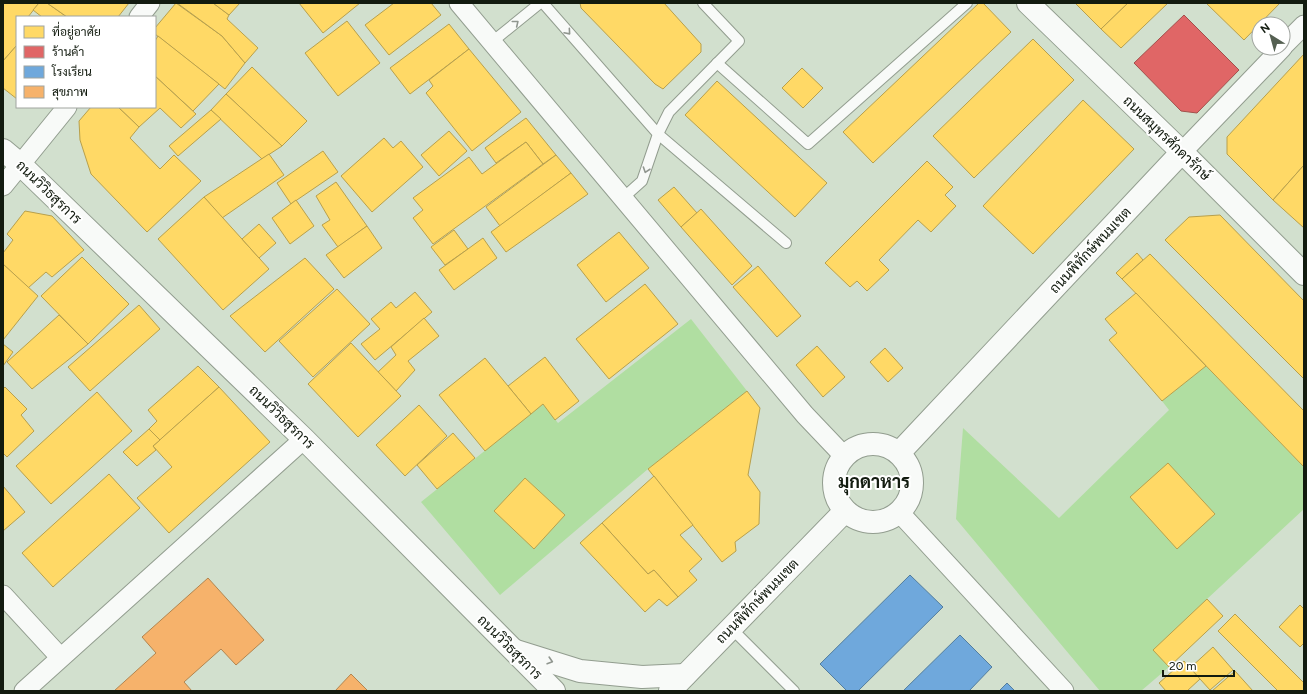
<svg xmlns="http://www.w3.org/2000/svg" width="1307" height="694" font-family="Figtree,Sarabun,sans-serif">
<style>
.green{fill:#b0dea1}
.homes{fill:#ffd966;stroke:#b8a04c}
.shops{fill:#e06666;stroke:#a2504c}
.schools{fill:#6fa8dc;stroke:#537e9e}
.health{fill:#f6b26b;stroke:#b2854f}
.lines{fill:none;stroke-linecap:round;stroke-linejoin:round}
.service-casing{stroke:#929d8f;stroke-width:12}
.minor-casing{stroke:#929d8f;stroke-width:21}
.tertiary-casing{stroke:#929d8f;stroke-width:24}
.secondary-casing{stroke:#929d8f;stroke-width:24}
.primary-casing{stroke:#929d8f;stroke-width:24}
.service{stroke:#f8faf8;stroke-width:10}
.minor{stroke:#f8faf8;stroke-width:19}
.tertiary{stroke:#f8faf8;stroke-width:22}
.secondary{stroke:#f8faf8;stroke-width:22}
.primary{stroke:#f8faf8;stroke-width:22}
.oneway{stroke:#90968f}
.labels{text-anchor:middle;stroke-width:4;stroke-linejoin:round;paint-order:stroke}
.street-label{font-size:14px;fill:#121b0f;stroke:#fff}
.district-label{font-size:18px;font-weight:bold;fill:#121b0f;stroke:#fff}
</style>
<rect width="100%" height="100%" fill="#d2e0ce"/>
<g class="green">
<path d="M691,319L747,391L648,469L500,595L421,502L543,404L558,423Z"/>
<path d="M1206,366L1304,467V509L1207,599L1169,667L1141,691H1100L956,519L963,428L1059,518L1169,410L1162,401Z"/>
</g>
<g class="homes">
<path d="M3,3H39L28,17H17V45L3,61Z"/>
<path d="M39,3H47L67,17H42L33,10Z"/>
<path d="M47,3H129L118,17H67Z"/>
<path d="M176,3L222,36L245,63L225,89L155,34V28Z"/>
<path d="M177,3H213L229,15L227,19L258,48L245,63L222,36Z"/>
<path d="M213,3H240L229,15Z"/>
<path d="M299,3H360L323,33Z"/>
<path d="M394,3H431L441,15L389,55L365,25Z"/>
<path d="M580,3H664L701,44V52L663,89L655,84L581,8Z"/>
<path d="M979,3H983L1011,32L873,163L843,132Z"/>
<path d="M1075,3H1128L1101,29Z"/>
<path d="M1128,3H1168L1121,48L1101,29Z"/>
<path d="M1206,3H1280L1244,40Z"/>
<path d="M347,21L380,63L338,96L305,53Z"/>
<path d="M449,24L469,49L410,94L390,68Z"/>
<path d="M158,36L219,84L193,111L155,76V41Z"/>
<path d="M1033,39L1074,80L974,178L933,136Z"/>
<path d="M17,45V99L3,88V61Z"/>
<path d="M469,49L521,112L472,151L426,93L433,86L429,80Z"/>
<path d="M1304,54V165L1273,200L1227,154V137Z"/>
<path d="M252,67L307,121L282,146L226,94Z"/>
<path d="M802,68L823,88L803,108L782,88Z"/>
<path d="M155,76L196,114L181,128L160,108L139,127L118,107H155Z"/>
<path d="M717,81L827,183L795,217L685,115Z"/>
<path d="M226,94L282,146L262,159L211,110Z"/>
<path d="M1083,100L1134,149L1033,254L983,206Z"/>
<path d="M91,107H118L139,127L130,138L160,169L174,155L201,181L147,232L91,174L80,140L79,121Z"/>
<path d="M211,110L221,119L178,156L169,146Z"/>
<path d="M526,118L556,155L543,164L526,142L496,163L485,148Z"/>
<path d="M449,131L467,151L439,176L421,155Z"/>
<path d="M384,138L393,148L401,141L423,167L372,212L341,176Z"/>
<path d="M526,142L543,164L433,244L413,218L423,210L413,198L469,157L482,174Z"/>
<path d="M323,151L338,172L291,204L277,183Z"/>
<path d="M269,154L284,175L222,218L204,197Z"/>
<path d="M556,155L571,173L500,226L486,207Z"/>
<path d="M927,161L953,187L945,195L956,206L931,232L918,220L879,260L889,270L867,291L857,281L850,287L825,263Z"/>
<path d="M1304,165V228L1273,200Z"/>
<path d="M571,173L588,194L506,252L491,232Z"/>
<path d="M336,182L367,226L338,247L322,225L330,220L316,196Z"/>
<path d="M674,187L697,213L681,227L658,200Z"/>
<path d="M204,197L269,269L223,310L158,239Z"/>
<path d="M296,200L314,226L290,244L272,218Z"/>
<path d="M701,209L752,266L732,285L681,227Z"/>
<path d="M25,211L52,216L84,250L52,277L46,272L28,288L3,264V253L13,240L7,234Z"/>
<path d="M1220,215L1304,301V379L1165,240L1189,217Z"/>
<path d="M259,224L276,243L259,258L242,239Z"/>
<path d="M367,226L382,248L344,278L326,255Z"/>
<path d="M454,230L468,249L445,265L431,247Z"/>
<path d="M619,232L649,268L606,302L577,265Z"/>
<path d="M483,238L497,258L454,290L439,270Z"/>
<path d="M1137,253L1143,260L1122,279L1116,273Z"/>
<path d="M1150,254L1304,411V467L1122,279Z"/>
<path d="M82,257L129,304L88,344L41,296Z"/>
<path d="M305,258L334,289L265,352L230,316Z"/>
<path d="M3,264L38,296L3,340Z"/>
<path d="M758,266L801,316L777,337L733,287Z"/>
<path d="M645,284L678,324L609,379L576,339Z"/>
<path d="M337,289L370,324L313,377L279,341Z"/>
<path d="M415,292L432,312L375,360L361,344L380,329L371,319L391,302L396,308Z"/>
<path d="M1136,293L1206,366L1162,401L1109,340L1117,333L1105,319Z"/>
<path d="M139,305L160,329L90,391L68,367Z"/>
<path d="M59,315L88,344L32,389L7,362Z"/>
<path d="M424,318L439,336L408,361L415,370L396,391L378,372L396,355L391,347Z"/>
<path d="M351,343L401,396L358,437L308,384Z"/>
<path d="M3,344L13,352L3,366Z"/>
<path d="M817,346L845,377L823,397L796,365Z"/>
<path d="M885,348L903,368L888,382L870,362Z"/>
<path d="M545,357L579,401L555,420L543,404L531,414L508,386Z"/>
<path d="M485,358L531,414L485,451L439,395Z"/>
<path d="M198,366L219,387L160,440L149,429L157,421L148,410Z"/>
<path d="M5,387L27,409L21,415L34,431L7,457L3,453V389Z"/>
<path d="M219,387L270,442L169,533L137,498L172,467L153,446Z"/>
<path d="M747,391L760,408L748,475L760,492L759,524L735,542L736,551L722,562L648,469Z"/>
<path d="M97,392L132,431L51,504L16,466Z"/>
<path d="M419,405L447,436L405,476L376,445Z"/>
<path d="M149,429L160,440L153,446L156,450L137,466L123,452Z"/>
<path d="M453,433L475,458L437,489L417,465Z"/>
<path d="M1168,463L1215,514L1177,549L1130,497Z"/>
<path d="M109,474L140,508L53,587L22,553Z"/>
<path d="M654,476L693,525L680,535L702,559L689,571L697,580L678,597L654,570L648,574L602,523Z"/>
<path d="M525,478L565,515L534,549L494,511Z"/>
<path d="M3,486L25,512L3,531Z"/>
<path d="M602,523L648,574L654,570L678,597L667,606L659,599L645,612L580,543Z"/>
<path d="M1207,599L1223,616L1169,667L1153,650Z"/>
<path d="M1300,605L1304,609V643L1300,647L1279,627Z"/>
<path d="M1235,614L1304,683V691H1278L1218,631Z"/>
<path d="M1213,647L1233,670L1210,690L1190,668Z"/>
<path d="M1184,661L1200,679L1187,691H1166L1159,683Z"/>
<path d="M1235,671L1253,691H1212Z"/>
</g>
<path class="shops" d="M1184,15L1239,70L1197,113L1181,111L1134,63Z"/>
<g class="schools">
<path d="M910,575L943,607L858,691H847L820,664Z"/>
<path d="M960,635L992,667L969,691H903Z"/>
<path d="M1007,683L1015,691H999Z"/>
</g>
<g class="health">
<path d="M208,578L264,640L236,665L221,649L184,682L192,691H114L156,653L142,637Z"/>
<path d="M351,674L368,691H335Z"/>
</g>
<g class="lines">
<defs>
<g id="service">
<path d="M543,3L658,134L786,243"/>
<path d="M492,42L540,3"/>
<path d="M717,63L808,144L967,3"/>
<path d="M623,198L642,181L658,134L669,112L739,41L703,3"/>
<path d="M731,628L794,691"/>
</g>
<g id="minor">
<path d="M459,3L805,415L844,456"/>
<path d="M139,17L150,3"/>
<path d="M1283,46L1304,25"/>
<path d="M1182,152L1282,48"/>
<path d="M3,186L67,107"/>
<path d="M899,512L1064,691"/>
<path d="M3,595L60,657"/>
<path d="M24,691L304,439"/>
</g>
<path id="tertiary" d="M1028,3L1182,152"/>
<g id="secondary">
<path d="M3,150L21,165L304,439L554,691"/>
<path d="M516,651L580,671L642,677L685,675"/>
</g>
<g id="primary">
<circle cx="873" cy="483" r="39"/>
<path d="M899,453L1182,152L1304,274"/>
<path d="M670,691L845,511"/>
</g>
</defs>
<use href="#service" class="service-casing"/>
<use href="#minor" class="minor-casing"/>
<use href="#tertiary" class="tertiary-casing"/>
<use href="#secondary" class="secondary-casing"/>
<use href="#primary" class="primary-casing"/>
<use href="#service" class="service"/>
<use href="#minor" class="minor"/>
<use href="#tertiary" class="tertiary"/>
<use href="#secondary" class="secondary"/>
<use href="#primary" class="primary"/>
</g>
<defs><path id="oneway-chevron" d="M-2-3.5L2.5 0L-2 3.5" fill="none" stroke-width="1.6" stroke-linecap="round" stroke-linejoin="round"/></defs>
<g class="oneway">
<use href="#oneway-chevron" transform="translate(516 23) rotate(-39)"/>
<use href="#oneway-chevron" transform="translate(568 32) rotate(49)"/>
<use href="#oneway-chevron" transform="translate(646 170) rotate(109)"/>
<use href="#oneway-chevron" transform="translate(550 661) rotate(17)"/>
</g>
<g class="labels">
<g class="street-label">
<text transform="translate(1167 138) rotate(44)" y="5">ถนนสมุทรศักดารักษ์</text>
<text transform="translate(49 192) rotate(44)" y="5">ถนนวิวิธสุรการ</text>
<text transform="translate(1090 250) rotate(-47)" y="5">ถนนพิทักษ์พนมเขต</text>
<text transform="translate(282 417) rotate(44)" y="5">ถนนวิวิธสุรการ</text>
<text transform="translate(757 601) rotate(-46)" y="5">ถนนพิทักษ์พนมเขต</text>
<text transform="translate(510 647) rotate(45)" y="5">ถนนวิวิธสุรการ</text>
</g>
<g class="district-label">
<text x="874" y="488">มุกดาหาร</text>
</g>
</g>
<rect width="1307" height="694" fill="none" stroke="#121b0f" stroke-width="8"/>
<rect x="16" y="16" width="140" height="92" fill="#ffffff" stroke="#a0a49f"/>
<rect x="24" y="26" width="20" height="12" fill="#ffd966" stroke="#a0a49f"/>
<text x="52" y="36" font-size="12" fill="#121b0f">ที่อยู่อาศัย</text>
<rect x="24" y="46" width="20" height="12" fill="#e06666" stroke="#a0a49f"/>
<text x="52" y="56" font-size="12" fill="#121b0f">ร้านค้า</text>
<rect x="24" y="66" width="20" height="12" fill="#6fa8dc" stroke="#a0a49f"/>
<text x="52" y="76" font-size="12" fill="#121b0f">โรงเรียน</text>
<rect x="24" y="86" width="20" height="12" fill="#f6b26b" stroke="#a0a49f"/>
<text x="52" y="96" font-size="12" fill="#121b0f">สุขภาพ</text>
<g transform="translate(1271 36) rotate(323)"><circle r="19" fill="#ffffff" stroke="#a0a49f"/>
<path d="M0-3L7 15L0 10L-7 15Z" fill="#556052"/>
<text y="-6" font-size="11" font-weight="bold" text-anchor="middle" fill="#121b0f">N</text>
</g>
<path d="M1163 670v6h71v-6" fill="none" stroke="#121b0f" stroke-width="2"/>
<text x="1169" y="670" font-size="12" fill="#121b0f" stroke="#ffffff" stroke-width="3" paint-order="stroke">20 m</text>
</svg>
